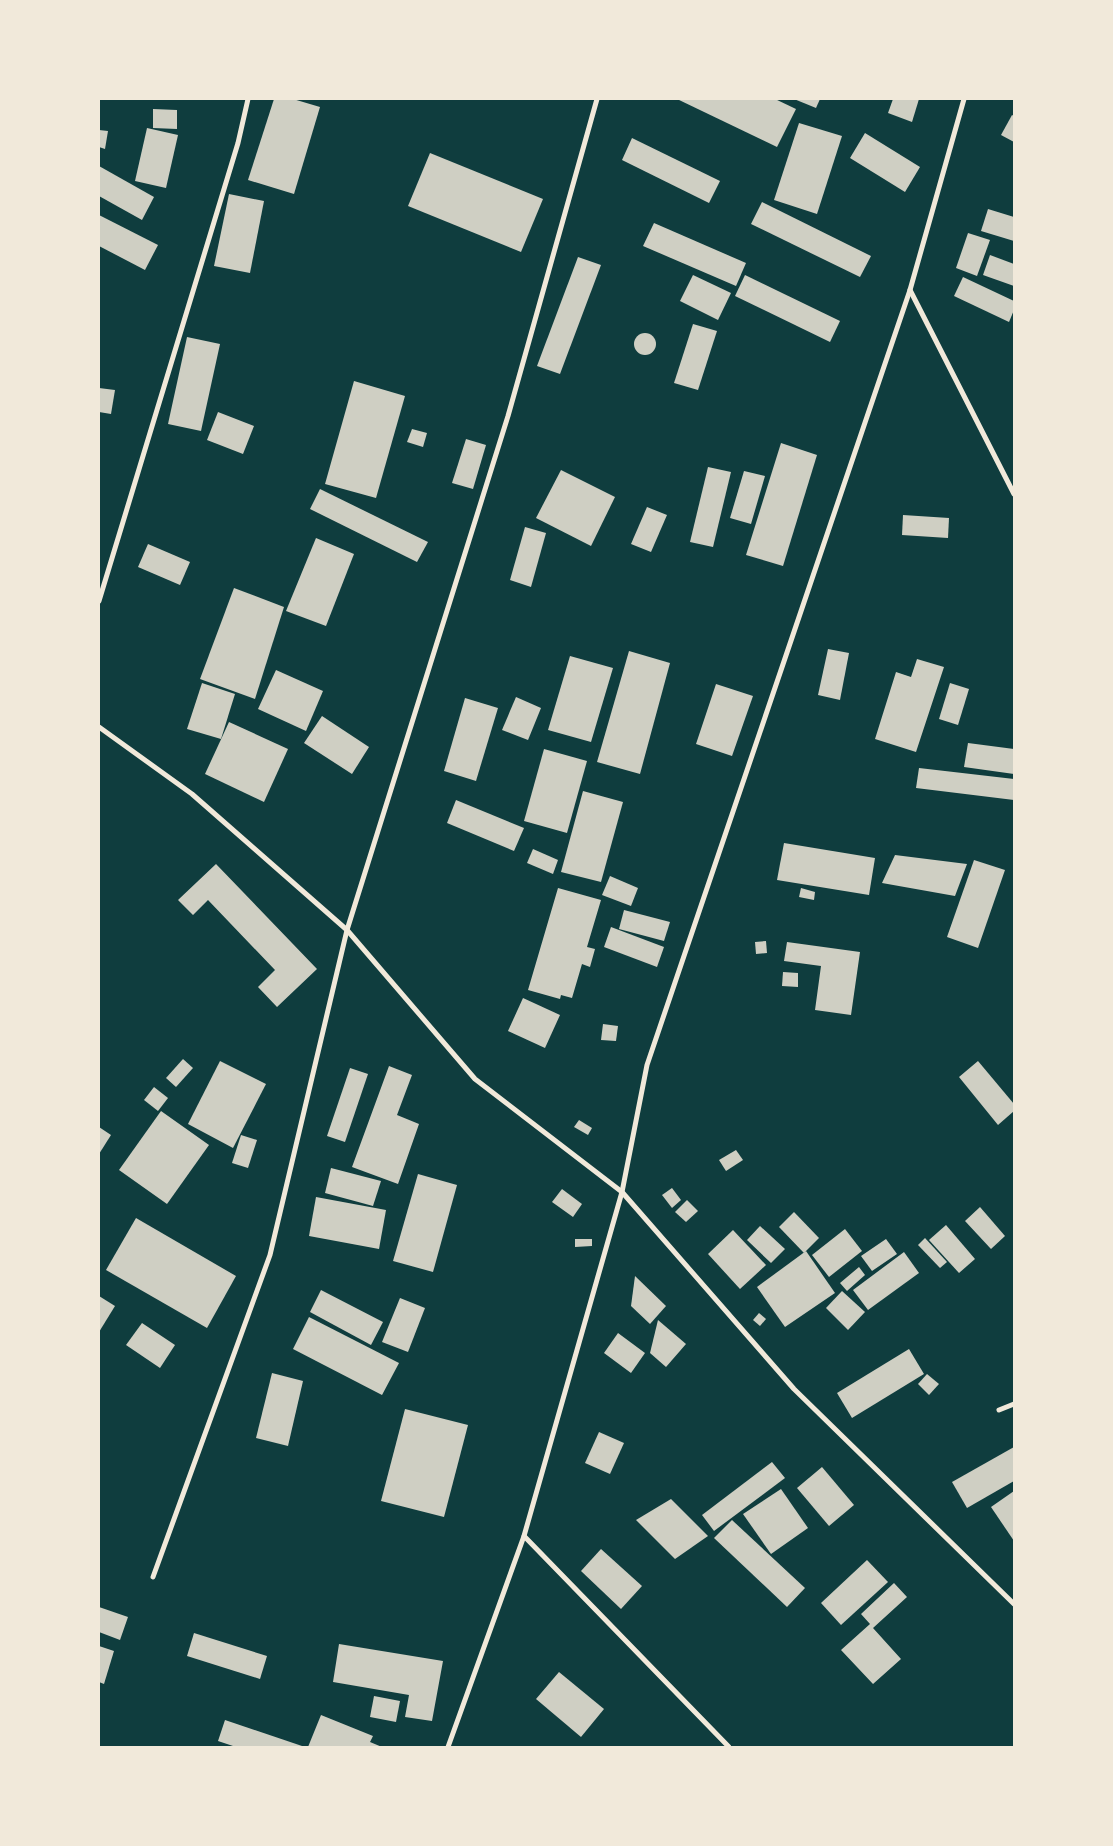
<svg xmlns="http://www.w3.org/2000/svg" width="1113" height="1846" font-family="Commissioner,sans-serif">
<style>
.building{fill:#cfcfc3}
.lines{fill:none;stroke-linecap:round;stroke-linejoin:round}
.minor{stroke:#f1e9da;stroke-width:5}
</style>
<rect width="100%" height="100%" fill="#0f3d3e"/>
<g class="building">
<path d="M274,99H293L320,107L294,194L248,180Z"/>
<path d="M677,99H775L796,109L777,147Z"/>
<path d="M794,99H820L816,108Z"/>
<path d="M893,99H919L912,122L888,113Z"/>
<path d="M153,109L177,110V129L153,128Z"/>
<path d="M1012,115L1014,116V142L1001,135Z"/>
<path d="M799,123L842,136L817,214L774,200Z"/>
<path d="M147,128L178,135L166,188L135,181Z"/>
<path d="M99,130L108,131L105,149L99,147Z"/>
<path d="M865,133L920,167L905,192L850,158Z"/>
<path d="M632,138L720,181L709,203L622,160Z"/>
<path d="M430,153L543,199L521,252L408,206Z"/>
<path d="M99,166L154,197L142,220L99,196Z"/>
<path d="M229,194L264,201L250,273L214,266Z"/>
<path d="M762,202L871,256L860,277L751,224Z"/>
<path d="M988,209L1014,217V241L981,231Z"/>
<path d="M99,215L158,245L145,270L99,246Z"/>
<path d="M654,223L746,263L736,286L643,246Z"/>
<path d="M968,233L990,240L977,276L956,268Z"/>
<path d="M990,255L1014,264V286L983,275Z"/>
<path d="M578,257L601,265L560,374L537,366Z"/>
<path d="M693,275L731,293L718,320L680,301Z"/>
<path d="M745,275L840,321L830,342L735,296Z"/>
<path d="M963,277L1014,301V310L1009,322L954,296Z"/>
<path d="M693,324L717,331L698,390L674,383Z"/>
<circle cx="645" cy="344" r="11"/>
<path d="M187,337L220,344L201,431L168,424Z"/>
<path d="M354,381L405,396L376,498L325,484Z"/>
<path d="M99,388L115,390L111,414L99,412Z"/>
<path d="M218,412L254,426L243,454L207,440Z"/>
<path d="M412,429L427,433L423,447L407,442Z"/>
<path d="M466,439L486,445L473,489L452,483Z"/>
<path d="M781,443L817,455L783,566L746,555Z"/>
<path d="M708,467L731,472L713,547L690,542Z"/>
<path d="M561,470L615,497L591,546L536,518Z"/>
<path d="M744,471L765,476L751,524L730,518Z"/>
<path d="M320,489L428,542L417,562L310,509Z"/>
<path d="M647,507L667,515L651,552L631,544Z"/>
<path d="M903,515L949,518L948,538L902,535Z"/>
<path d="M525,527L546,533L531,587L510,580Z"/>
<path d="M316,538L354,554L326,626L286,611Z"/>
<path d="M148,544L190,562L180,585L138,567Z"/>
<path d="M234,588L284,607L255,699L200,679Z"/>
<path d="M828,649L849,653L840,700L818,695Z"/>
<path d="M629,651L670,663L640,774L597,762Z"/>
<path d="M570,656L613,668L591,742L548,730Z"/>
<path d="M917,659L944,667L916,752L875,739L896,672L911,677Z"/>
<path d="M276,670L323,691L306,731L258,709Z"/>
<path d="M202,683L235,694L221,739L187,729Z"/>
<path d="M950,683L969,689L958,725L939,719Z"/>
<path d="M716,684L753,696L732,756L696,744Z"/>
<path d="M516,697L541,708L528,740L502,730Z"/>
<path d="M465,698L498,708L476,781L444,771Z"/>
<path d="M322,716L369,747L352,774L304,743Z"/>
<path d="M229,722L288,749L264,802L205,774Z"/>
<path d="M968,743L1014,749V774L964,767Z"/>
<path d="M544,749L587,761L567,833L524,821Z"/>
<path d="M919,768L1014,779V800L916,788Z"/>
<path d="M583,791L623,802L601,882L561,872Z"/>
<path d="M456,800L524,828L514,851L447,823Z"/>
<path d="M784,843L875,858L869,895L777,880Z"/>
<path d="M533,849L558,860L553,874L527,863Z"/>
<path d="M895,855L967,864L955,896L882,883Z"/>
<path d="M974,860L1005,870L978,948L947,937Z"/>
<path d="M216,864L317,969L277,1007L258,987L275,970L208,900L193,915L178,900Z"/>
<path d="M610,876L638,888L631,906L602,895Z"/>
<path d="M558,888L601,900L587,947L595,949L590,967L582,964L572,998L561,995L560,999L528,990Z"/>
<path d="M801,888L815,892L814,900L799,897Z"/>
<path d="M624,910L670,922L664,941L619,929Z"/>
<path d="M611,927L664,947L657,967L604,947Z"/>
<path d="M766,941L767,953L756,954L755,942Z"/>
<path d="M787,942L860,952L851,1015L815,1010L821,966L784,961Z"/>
<path d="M783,972L798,973V987L782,986Z"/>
<path d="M523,998L560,1015L545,1048L508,1031Z"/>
<path d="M603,1024L618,1026L616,1041L601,1040Z"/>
<path d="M183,1059L193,1068L176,1087L166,1078Z"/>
<path d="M220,1061L266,1084L233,1148L188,1124Z"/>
<path d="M978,1061L1014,1104V1111L998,1125L959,1077Z"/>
<path d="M389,1066L412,1075L397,1115L419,1124L398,1184L352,1167Z"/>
<path d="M350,1068L368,1074L345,1142L327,1136Z"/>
<path d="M154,1087L168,1098L158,1111L144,1100Z"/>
<path d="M161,1111L209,1145L167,1204L119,1170Z"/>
<path d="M579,1120L592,1128L588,1135L574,1127Z"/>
<path d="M99,1127L111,1135L99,1154Z"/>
<path d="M241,1135L257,1140L248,1168L232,1163Z"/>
<path d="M736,1150L743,1160L726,1171L719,1160Z"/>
<path d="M331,1168L381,1181L373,1206L325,1193Z"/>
<path d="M418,1174L457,1185L433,1272L393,1261Z"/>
<path d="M672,1188L681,1200L672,1208L662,1195Z"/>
<path d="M562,1189L582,1204L573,1217L552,1202Z"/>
<path d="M316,1197L386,1210L379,1249L309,1236Z"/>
<path d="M687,1200L698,1211L686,1222L675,1212Z"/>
<path d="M980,1207L1005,1236L991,1249L965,1221Z"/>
<path d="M794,1212L819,1238L804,1253L779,1227Z"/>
<path d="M136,1218L236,1276L207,1328L106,1270Z"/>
<path d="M946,1225L975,1259L959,1273L929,1240Z"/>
<path d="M760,1226L785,1249L771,1263L747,1240Z"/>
<path d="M845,1229L862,1251L829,1277L812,1255Z"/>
<path d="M733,1230L766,1265L740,1289L708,1254Z"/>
<path d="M925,1238L947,1262L940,1268L918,1245Z"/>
<path d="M575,1239H592V1246L575,1247Z"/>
<path d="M886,1239L897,1254L872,1271L861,1256Z"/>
<path d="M806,1251L835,1293L785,1327L757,1287Z"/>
<path d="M904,1252L919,1273L868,1310L853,1290Z"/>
<path d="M859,1267L865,1275L847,1291L840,1283Z"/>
<path d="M635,1276L666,1306L650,1324L631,1306Z"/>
<path d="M321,1290L383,1322L371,1345L310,1312Z"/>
<path d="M842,1291L865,1312L848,1330L826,1308Z"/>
<path d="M99,1296L115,1306L99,1332Z"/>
<path d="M400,1298L425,1308L408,1352L382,1342Z"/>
<path d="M759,1313L766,1319L760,1326L753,1320Z"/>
<path d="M309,1317L399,1363L382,1395L293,1349Z"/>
<path d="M658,1320L686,1344L666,1367L650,1353Z"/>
<path d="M142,1323L175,1345L160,1368L126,1345Z"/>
<path d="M618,1333L645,1353L631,1373L604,1353Z"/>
<path d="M909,1349L924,1374L852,1418L837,1393Z"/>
<path d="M272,1373L303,1381L288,1446L256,1438Z"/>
<path d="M927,1374L939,1384L929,1395L918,1384Z"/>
<path d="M405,1409L468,1425L444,1517L381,1501Z"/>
<path d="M599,1432L624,1443L610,1474L585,1463Z"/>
<path d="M1014,1447V1481L967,1508L952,1482Z"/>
<path d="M772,1462L785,1478L714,1531L702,1515Z"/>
<path d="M822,1467L854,1505L829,1526L797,1488Z"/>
<path d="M781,1489L808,1528L771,1554L743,1514Z"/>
<path d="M1014,1491V1541L991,1507Z"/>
<path d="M671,1499L708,1536L675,1559L636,1520Z"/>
<path d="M732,1520L805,1588L787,1607L714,1538Z"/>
<path d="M601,1549L642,1586L621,1609L581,1571Z"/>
<path d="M867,1560L888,1582L841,1625L821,1603Z"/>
<path d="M894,1583L907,1597L873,1628L901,1659L873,1684L841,1650L870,1624L861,1614Z"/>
<path d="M99,1607L128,1617L120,1640L99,1632Z"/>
<path d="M194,1633L267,1656L260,1679L187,1656Z"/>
<path d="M339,1644L443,1661L432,1721L405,1717L409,1695L333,1682Z"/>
<path d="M99,1646L114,1651L104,1684L99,1682Z"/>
<path d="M559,1672L604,1709L581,1737L536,1699Z"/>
<path d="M374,1696L400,1701L396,1722L370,1717Z"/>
<path d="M321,1715L373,1736L370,1742L382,1747H308Z"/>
<path d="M225,1720L305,1747H236L218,1741Z"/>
</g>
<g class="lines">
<g class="minor">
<path d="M910,290L1014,494"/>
<path d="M99,601L238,143L248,99"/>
<path d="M99,727L192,794L347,930L475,1079L622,1192L794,1389L1014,1604"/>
<path d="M999,1410L1014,1404"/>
<path d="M524,1536L729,1747"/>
<path d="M153,1577L270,1255L347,930L508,416L597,99"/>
<path d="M448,1747L524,1536L622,1192L647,1065L910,290L964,99"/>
</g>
</g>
<rect width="1113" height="1846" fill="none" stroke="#f1e9da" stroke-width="200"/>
</svg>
